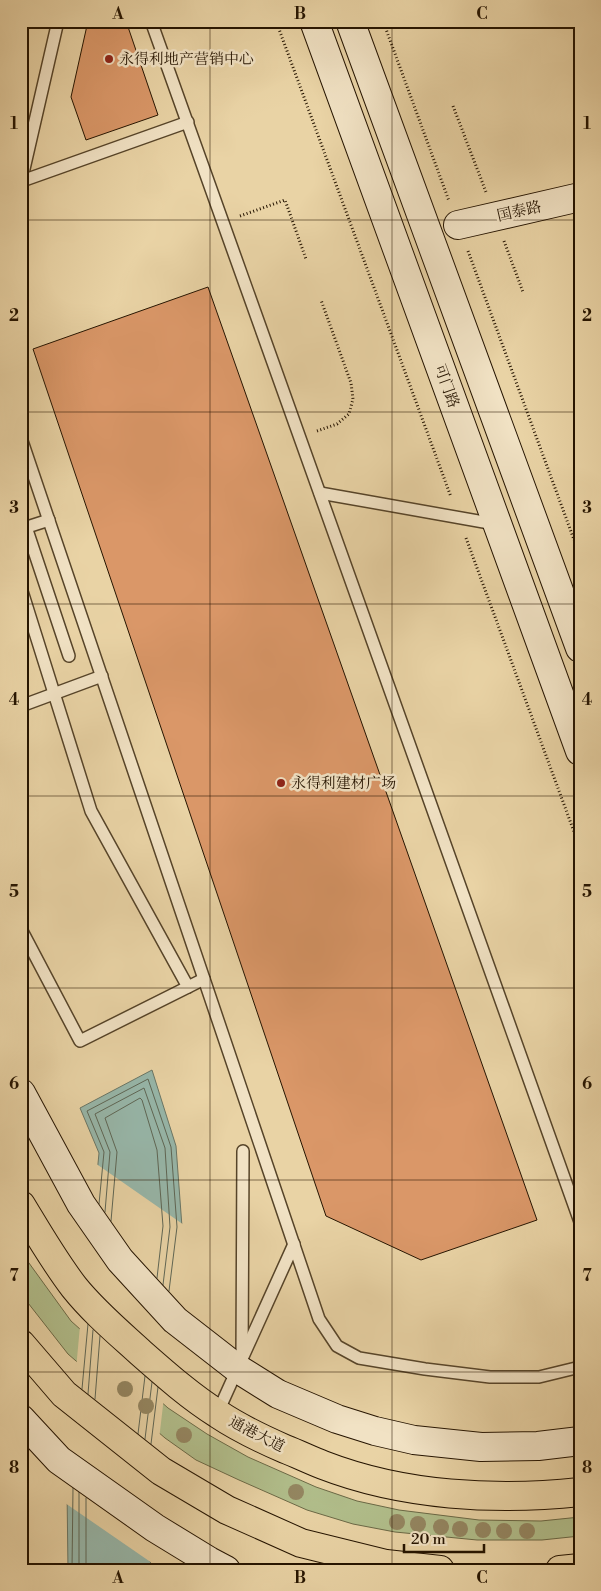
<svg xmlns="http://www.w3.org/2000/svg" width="601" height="1591" font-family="'Libre Bodoni','Noto Serif SC',serif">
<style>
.green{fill:#b1be8b;stroke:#6b6946}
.water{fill:#97b7aa;stroke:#697666}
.pier{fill:#e9d3a5}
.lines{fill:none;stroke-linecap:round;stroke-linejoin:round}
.shore{stroke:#5e6655;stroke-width:1}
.building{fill:#da9768;stroke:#251400}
.lane-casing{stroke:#564429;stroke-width:14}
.secondary-casing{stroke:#251400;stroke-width:30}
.primary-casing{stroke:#251400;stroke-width:30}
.path{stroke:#251400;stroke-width:3;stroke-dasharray:1 2.5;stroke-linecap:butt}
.lane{stroke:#f1e2c4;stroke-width:11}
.secondary{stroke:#f1e2c4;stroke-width:28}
.primary{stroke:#e9d3a5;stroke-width:28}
.tree{fill:#948661}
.grid{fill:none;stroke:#251400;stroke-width:1;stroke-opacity:0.55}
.poi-dot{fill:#8f2418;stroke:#f1e2c4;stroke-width:2}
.labels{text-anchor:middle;stroke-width:5;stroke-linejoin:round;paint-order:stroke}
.poi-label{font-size:15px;fill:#251400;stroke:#f1e2c4;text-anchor:start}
.street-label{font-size:15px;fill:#251400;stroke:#f1e2c4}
.neatline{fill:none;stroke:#251400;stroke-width:2}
.grid-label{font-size:16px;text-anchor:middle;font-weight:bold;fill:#251400}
</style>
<rect width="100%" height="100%" fill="#e9d3a5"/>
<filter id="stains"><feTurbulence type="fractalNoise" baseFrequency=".004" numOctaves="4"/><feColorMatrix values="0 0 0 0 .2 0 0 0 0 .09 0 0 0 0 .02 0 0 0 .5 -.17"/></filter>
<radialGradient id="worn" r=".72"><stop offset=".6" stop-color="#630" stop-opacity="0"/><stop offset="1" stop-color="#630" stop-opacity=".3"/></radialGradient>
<path class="green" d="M21,1252L71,1321L168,1408L207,1434L248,1457L316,1487L357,1501L399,1510L479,1520L541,1521L580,1517V1536L542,1540H477L395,1532L353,1524L307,1510L239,1480L196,1460L165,1438L68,1354L21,1294Z"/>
<path class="water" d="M152,1070L176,1146L182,1227L144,1543L153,1570H68L67,1489L99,1153L80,1108Z"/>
<path class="pier" d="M95,1163L184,1225L147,1543L152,1563L65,1503V1489Z"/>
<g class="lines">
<g class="shore">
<path d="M99,1204L104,1152L87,1111L148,1079L171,1147L177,1227L169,1291"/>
<path d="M105,1212L110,1152L95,1114L144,1088L165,1148L170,1227L163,1285"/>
<path d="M111,1221L117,1152L105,1118L140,1098L142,1100L157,1150L163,1226L157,1278"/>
<path d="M82,1389L88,1324"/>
<path d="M88,1394L93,1330"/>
<path d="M95,1399L100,1336"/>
<path d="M138,1434L145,1376"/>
<path d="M145,1439L152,1382"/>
<path d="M151,1444L158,1387"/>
<path d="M86,1498V1570"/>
<path d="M72,1570L73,1488"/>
<path d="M79,1570V1492"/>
</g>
</g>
<g class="building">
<path d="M88,21H126L158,115L86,140L71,97Z"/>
<path d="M208,287L537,1220L421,1260L326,1216L33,349Z"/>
</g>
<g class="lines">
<defs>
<g id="lane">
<path d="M151,21L580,1222"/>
<path d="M22,181L188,122"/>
<path d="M21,182L58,21"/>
<path d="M21,438L319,1319L337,1346L359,1358L425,1369L490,1377H539L580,1367"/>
<path d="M320,493L495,524"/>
<path d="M26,527L69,656"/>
<path d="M21,529L49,520"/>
<path d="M21,588L91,811L188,987"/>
<path d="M21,706L102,676"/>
<path d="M21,929L80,1041L204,979"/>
<path d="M242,1361L243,1151"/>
<path d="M217,1414L294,1244"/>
</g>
<g id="secondary">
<path d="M314,21L580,751"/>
<path d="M350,21L580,648"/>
<path d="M458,225L580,197"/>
<path d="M21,1093L81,1204L120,1260L175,1320L238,1369L278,1394L337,1419L375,1431L414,1440L481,1447L538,1446L580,1441"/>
<path d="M21,1419L59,1460L155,1528L209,1561L226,1570"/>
</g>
<g id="primary">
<path d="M21,1205C38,1233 54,1261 74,1287C94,1312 118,1332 141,1353C166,1375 191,1397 218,1414C239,1428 262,1439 285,1449C298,1454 310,1460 323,1465C403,1496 496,1501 580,1492"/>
<path d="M21,1344L64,1394L161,1471L227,1510L301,1543L386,1564L440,1570"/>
<path d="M560,1570L580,1568"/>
</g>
</defs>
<use href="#lane" class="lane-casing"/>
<use href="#secondary" class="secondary-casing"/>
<use href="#primary" class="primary-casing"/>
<g class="path">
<path d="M276,21L451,497"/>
<path d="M383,21L449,201"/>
<path d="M453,106L486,192"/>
<path d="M240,216L285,200L306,259"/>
<path d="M504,241L523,292"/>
<path d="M468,251L580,556"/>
<path d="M317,431L337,424L349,414L353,399L351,383L321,300"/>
<path d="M466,538L580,848"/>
</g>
<use href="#lane" class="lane"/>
<use href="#secondary" class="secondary"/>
<use href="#primary" class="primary"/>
</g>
<g class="tree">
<circle cx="125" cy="1389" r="8"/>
<circle cx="146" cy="1406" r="8"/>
<circle cx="184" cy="1435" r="8"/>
<circle cx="296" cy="1492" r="8"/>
<circle cx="397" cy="1522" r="8"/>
<circle cx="418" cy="1524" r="8"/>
<circle cx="441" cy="1527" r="8"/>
<circle cx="460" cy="1529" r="8"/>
<circle cx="483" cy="1530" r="8"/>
<circle cx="504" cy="1531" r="8"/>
<circle cx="527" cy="1531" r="8"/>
</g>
<path class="grid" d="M210,21V1570M392,21V1570M21,220H580M21,412H580M21,604H580M21,796H580M21,988H580M21,1180H580M21,1372H580"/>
<g class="poi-dot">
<circle cx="109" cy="59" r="5"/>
<circle cx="281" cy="783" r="5"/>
</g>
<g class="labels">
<g class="poi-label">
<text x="119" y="64">永得利地产营销中心</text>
<text x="291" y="788">永得利建材广场</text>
</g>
<g class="street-label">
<text transform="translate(519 211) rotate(-13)" y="5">国泰路</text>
<text transform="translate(447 386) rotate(70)" y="5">可门路</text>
<text transform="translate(257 1434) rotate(27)" y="5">通港大道</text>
</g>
</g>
<rect width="601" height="1591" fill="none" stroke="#e9d3a5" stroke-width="55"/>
<path d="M404 1544v8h80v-8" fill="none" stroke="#251400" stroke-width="2.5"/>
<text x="411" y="1544" font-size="15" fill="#251400" stroke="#f1e2c4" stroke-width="4" paint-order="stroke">20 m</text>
<rect x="28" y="28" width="546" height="1536" class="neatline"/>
<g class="grid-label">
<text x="118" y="19">A</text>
<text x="300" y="19">B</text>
<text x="482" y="19">C</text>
<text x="14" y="129">1</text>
<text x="587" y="129">1</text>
<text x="14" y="321">2</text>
<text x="587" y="321">2</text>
<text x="14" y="513">3</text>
<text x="587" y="513">3</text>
<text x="14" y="705">4</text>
<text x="587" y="705">4</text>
<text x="14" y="897">5</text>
<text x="587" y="897">5</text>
<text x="14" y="1089">6</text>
<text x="587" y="1089">6</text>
<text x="14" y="1281">7</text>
<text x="587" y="1281">7</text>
<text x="14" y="1473">8</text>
<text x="587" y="1473">8</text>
<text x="118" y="1583">A</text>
<text x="300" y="1583">B</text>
<text x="482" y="1583">C</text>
</g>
<rect width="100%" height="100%" filter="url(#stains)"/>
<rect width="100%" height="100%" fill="url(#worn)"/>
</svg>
